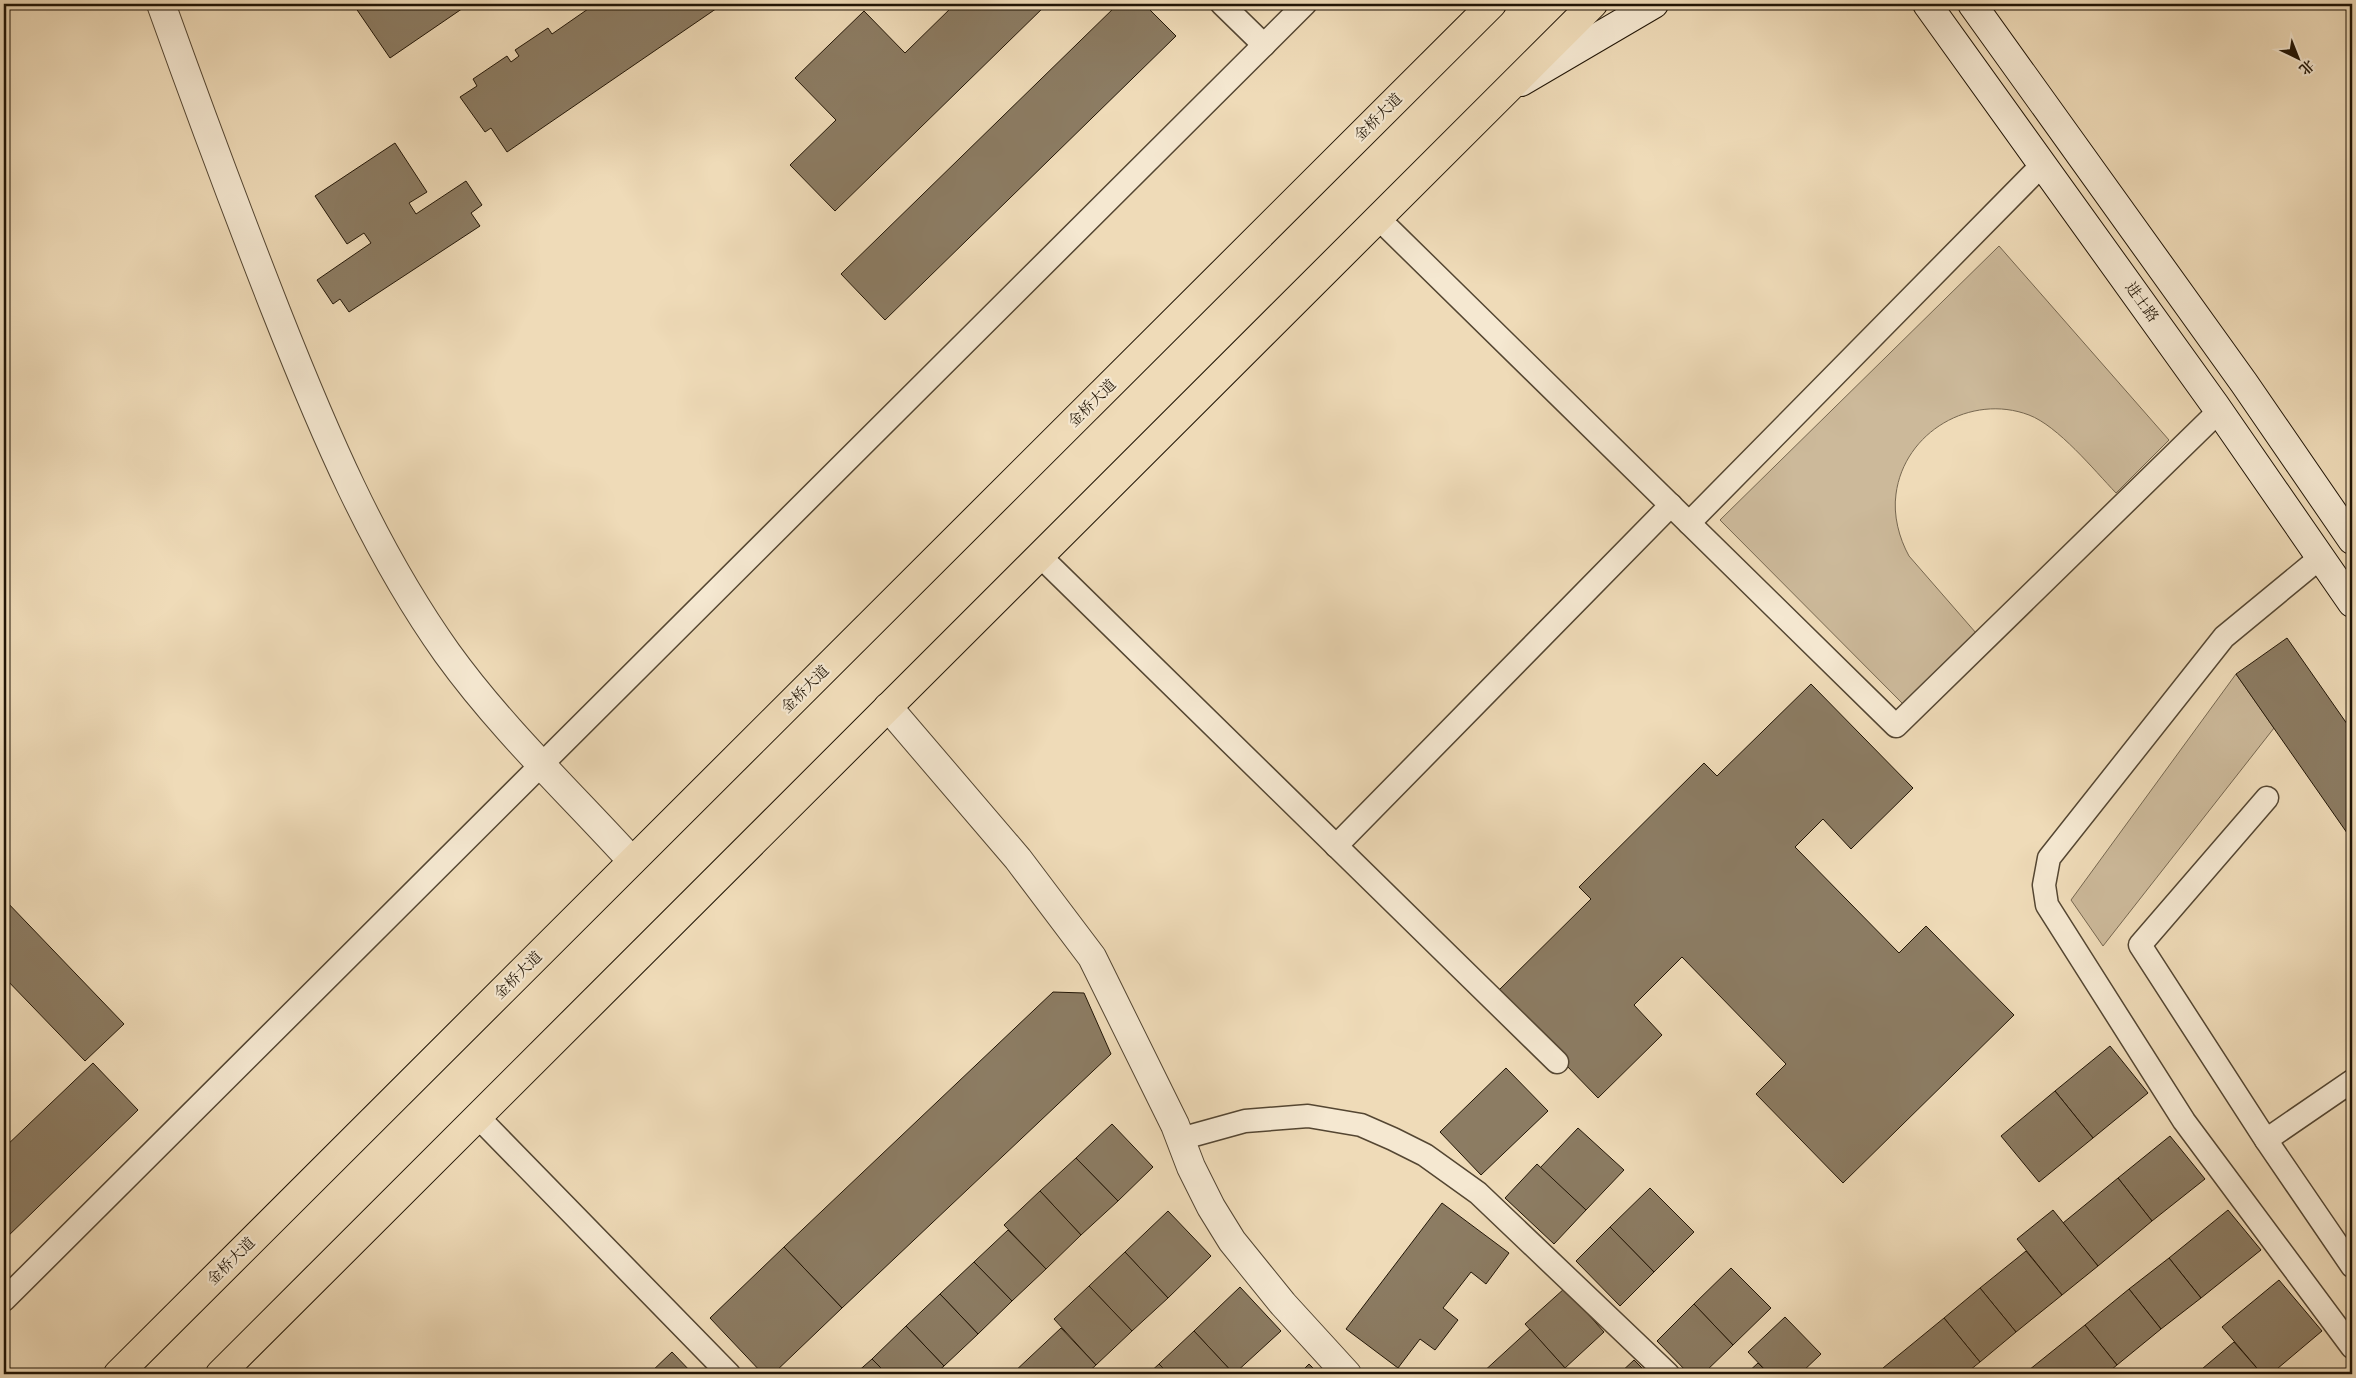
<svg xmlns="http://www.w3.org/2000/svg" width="2356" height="1378" font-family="'Sorts Mill Goudy','Noto Serif SC',serif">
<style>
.green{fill:#ccb99a;stroke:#766750}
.building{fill:#8c7c63;stroke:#211506}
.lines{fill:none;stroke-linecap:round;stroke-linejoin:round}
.lane-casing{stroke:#544632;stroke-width:25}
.street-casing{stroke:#544632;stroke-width:30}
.secondary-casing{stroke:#211506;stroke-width:30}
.highway-casing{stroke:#211506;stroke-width:30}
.lane{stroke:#f5e8d1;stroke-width:22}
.street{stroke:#f5e8d1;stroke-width:28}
.secondary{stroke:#f5e8d1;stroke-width:28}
.highway{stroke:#efdbb8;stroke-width:28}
.labels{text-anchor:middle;stroke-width:4.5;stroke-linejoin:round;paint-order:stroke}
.street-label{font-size:15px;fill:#211506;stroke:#f5e8d1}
</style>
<rect width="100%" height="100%" fill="#efdbb8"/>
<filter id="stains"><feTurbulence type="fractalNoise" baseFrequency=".004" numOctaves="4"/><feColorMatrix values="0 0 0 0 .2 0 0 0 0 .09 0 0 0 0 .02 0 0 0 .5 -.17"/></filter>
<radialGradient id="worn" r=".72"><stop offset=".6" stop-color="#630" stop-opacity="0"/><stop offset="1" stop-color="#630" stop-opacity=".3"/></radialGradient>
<g class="green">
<path d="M1999,246L2169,440L2116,493C2094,470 2058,426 2029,415C1971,393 1904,432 1896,494C1893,515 1899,538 1909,556L1976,633L1904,705L1720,520Z"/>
<path d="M2236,674L2274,728L2103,946L2071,900Z"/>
</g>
<g class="building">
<path d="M353,4H469L390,58Z"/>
<path d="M584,4H723L507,152L491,128L485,132L460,97L477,86L473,79L507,56L511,62L519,56L515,50L548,28L552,34L588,9Z"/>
<path d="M955,4H1047L835,211L790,165L836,120L795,78L864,11L905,53Z"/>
<path d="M1118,4H1144L1176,36L885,320L841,274Z"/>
<path d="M395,143L427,192L409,203L416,214L466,181L482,205L471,213L480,226L349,312L340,299L333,304L317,280L371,243L364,233L347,244L315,196Z"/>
<path d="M2287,638L2352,731V840L2236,674Z"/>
<path d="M1811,684L1913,788L1851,849L1823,819L1795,847L1899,953L1926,926L2014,1015L1843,1183L1756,1094L1786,1064L1682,957L1634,1005L1662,1035L1598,1098L1496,993L1591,899L1579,887L1704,763L1717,776Z"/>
<path d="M4,899L124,1024L85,1061L4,977Z"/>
<path d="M1053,992L1084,993L1111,1054L842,1308L784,1247Z"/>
<path d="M2110,1046L2148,1093L2093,1138L2055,1091Z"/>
<path d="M93,1063L138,1110L4,1240V1148Z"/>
<path d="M1506,1068L1548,1111L1481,1175L1440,1132Z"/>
<path d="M2055,1091L2093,1138L2039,1182L2001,1136Z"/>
<path d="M1112,1124L1153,1167L1118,1201L1076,1158Z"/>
<path d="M1578,1128L1624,1170L1586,1210L1540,1168Z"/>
<path d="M2170,1136L2205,1179L2152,1221L2118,1178Z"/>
<path d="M1076,1158L1118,1201L1081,1235L1040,1191Z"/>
<path d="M1537,1164L1586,1210L1554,1244L1505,1198Z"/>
<path d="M2118,1178L2152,1221L2098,1266L2063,1223Z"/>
<path d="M1650,1188L1694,1232L1654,1272L1610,1227Z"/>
<path d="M1040,1191L1081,1235L1046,1269L1004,1225Z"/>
<path d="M1442,1203L1509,1253L1486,1284L1471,1272L1443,1308L1458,1320L1435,1350L1420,1339L1398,1368L1346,1329Z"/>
<path d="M2053,1210L2098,1266L2062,1295L2017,1239Z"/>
<path d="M2228,1210L2261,1250L2201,1298L2169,1258Z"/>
<path d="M1168,1211L1211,1256L1168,1298L1125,1252Z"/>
<path d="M1610,1227L1654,1272L1620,1306L1576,1261Z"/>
<path d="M1008,1230L1046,1269L1012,1301L974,1262Z"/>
<path d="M784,1247L842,1308L773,1374H763L710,1318Z"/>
<path d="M2026,1251L2062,1295L2016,1332L1980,1288Z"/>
<path d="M1125,1252L1168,1298L1132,1331L1089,1286Z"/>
<path d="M2169,1258L2201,1298L2161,1329L2129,1289Z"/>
<path d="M974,1262L1012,1301L978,1334L940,1294Z"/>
<path d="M1731,1268L1771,1308L1733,1345L1694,1304Z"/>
<path d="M2279,1280L2322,1331L2271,1374H2262L2222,1327Z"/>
<path d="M1089,1286L1132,1331L1096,1365L1054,1319Z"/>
<path d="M1240,1287L1281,1331L1234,1374L1194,1331Z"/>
<path d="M1565,1288L1604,1332L1565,1368L1525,1324Z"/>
<path d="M1980,1288L2016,1332L1980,1362L1944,1318Z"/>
<path d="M2129,1289L2161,1329L2117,1365L2085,1325Z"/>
<path d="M940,1294L978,1334L944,1366L906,1326Z"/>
<path d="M1694,1304L1733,1345L1703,1374H1689L1657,1341Z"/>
<path d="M1785,1317L1821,1354L1800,1374H1769L1748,1352Z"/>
<path d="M1944,1318L1980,1362L1965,1374H1889L1883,1368Z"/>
<path d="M2085,1325L2117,1365L2106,1374H2024Z"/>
<path d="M906,1326L944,1366L935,1374H887L872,1359Z"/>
<path d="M1061,1328L1096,1365L1086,1374H1012Z"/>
<path d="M1530,1329L1565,1368L1558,1374H1481Z"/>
<path d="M1194,1331L1234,1374H1169L1159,1364Z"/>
<path d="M2234,1342L2262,1374H2196Z"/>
<path d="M672,1352L693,1374H649Z"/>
<path d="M872,1359L887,1374H855Z"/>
<path d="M1634,1360L1648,1374H1619Z"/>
<path d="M1758,1363L1769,1374H1746Z"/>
<path d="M1159,1364L1169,1374H1148Z"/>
<path d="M1309,1364L1319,1374H1299Z"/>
</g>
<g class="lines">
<defs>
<g id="lane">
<path d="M1222,4L1264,45"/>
<path d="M1378,218L1896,726L2219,411"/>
<path d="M1689,523L2043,164"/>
<path d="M1040,556L1557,1062"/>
<path d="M2321,557L2224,637L2049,858L2044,885L2047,905L2184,1121L2352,1347"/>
<path d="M2267,798L2140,945L2266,1140L2352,1266"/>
<path d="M1336,846L1671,505"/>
<path d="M478,1117L729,1374"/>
<path d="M1180,1139L1245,1121L1308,1116L1361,1125L1393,1139L1425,1155L1478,1193L1668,1374"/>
<path d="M2266,1140L2352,1081"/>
<path d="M4,1300L1305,4"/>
</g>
<g id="street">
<path d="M161,4C198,107 236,209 276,311C323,430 373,549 447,653C501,728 570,793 632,861"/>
<path d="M888,707L1018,859L1092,957L1175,1125L1191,1167L1211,1207L1232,1241L1283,1304L1347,1374"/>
</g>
<g id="secondary">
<path d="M1927,4L2215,405L2352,603"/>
<path d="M1972,4L2244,383L2352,540"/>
<path d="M1521,82L1654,4"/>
</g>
<g id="highway">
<path d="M118,1374L1492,4"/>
<path d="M220,1374L1593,4"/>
</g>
</defs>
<use href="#lane" class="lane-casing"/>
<use href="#street" class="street-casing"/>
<use href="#secondary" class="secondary-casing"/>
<use href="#highway" class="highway-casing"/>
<use href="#lane" class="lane"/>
<use href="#street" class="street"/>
<use href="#secondary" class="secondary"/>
<use href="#highway" class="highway"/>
</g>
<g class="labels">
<g class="street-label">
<text transform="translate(1378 117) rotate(-45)" y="5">金桥大道</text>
<text transform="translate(2142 302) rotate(54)" y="5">进士路</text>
<text transform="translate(1092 403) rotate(-45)" y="5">金桥大道</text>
<text transform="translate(805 689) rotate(-45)" y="5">金桥大道</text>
<text transform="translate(518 975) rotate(-45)" y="5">金桥大道</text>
<text transform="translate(231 1261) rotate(-45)" y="5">金桥大道</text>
</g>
</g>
<rect width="2356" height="1378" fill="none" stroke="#efdbb8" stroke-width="20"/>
<rect x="5" y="5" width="2346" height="1368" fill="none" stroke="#211506" stroke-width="2.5"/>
<rect x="10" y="10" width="2336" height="1358" fill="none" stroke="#211506"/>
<g transform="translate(2298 58) rotate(137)" stroke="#f5e8d1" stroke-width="4" paint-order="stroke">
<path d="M0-4L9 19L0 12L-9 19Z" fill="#211506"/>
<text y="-8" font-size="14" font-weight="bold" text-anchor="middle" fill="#211506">北</text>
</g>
<rect width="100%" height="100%" filter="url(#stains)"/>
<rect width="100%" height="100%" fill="url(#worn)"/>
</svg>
